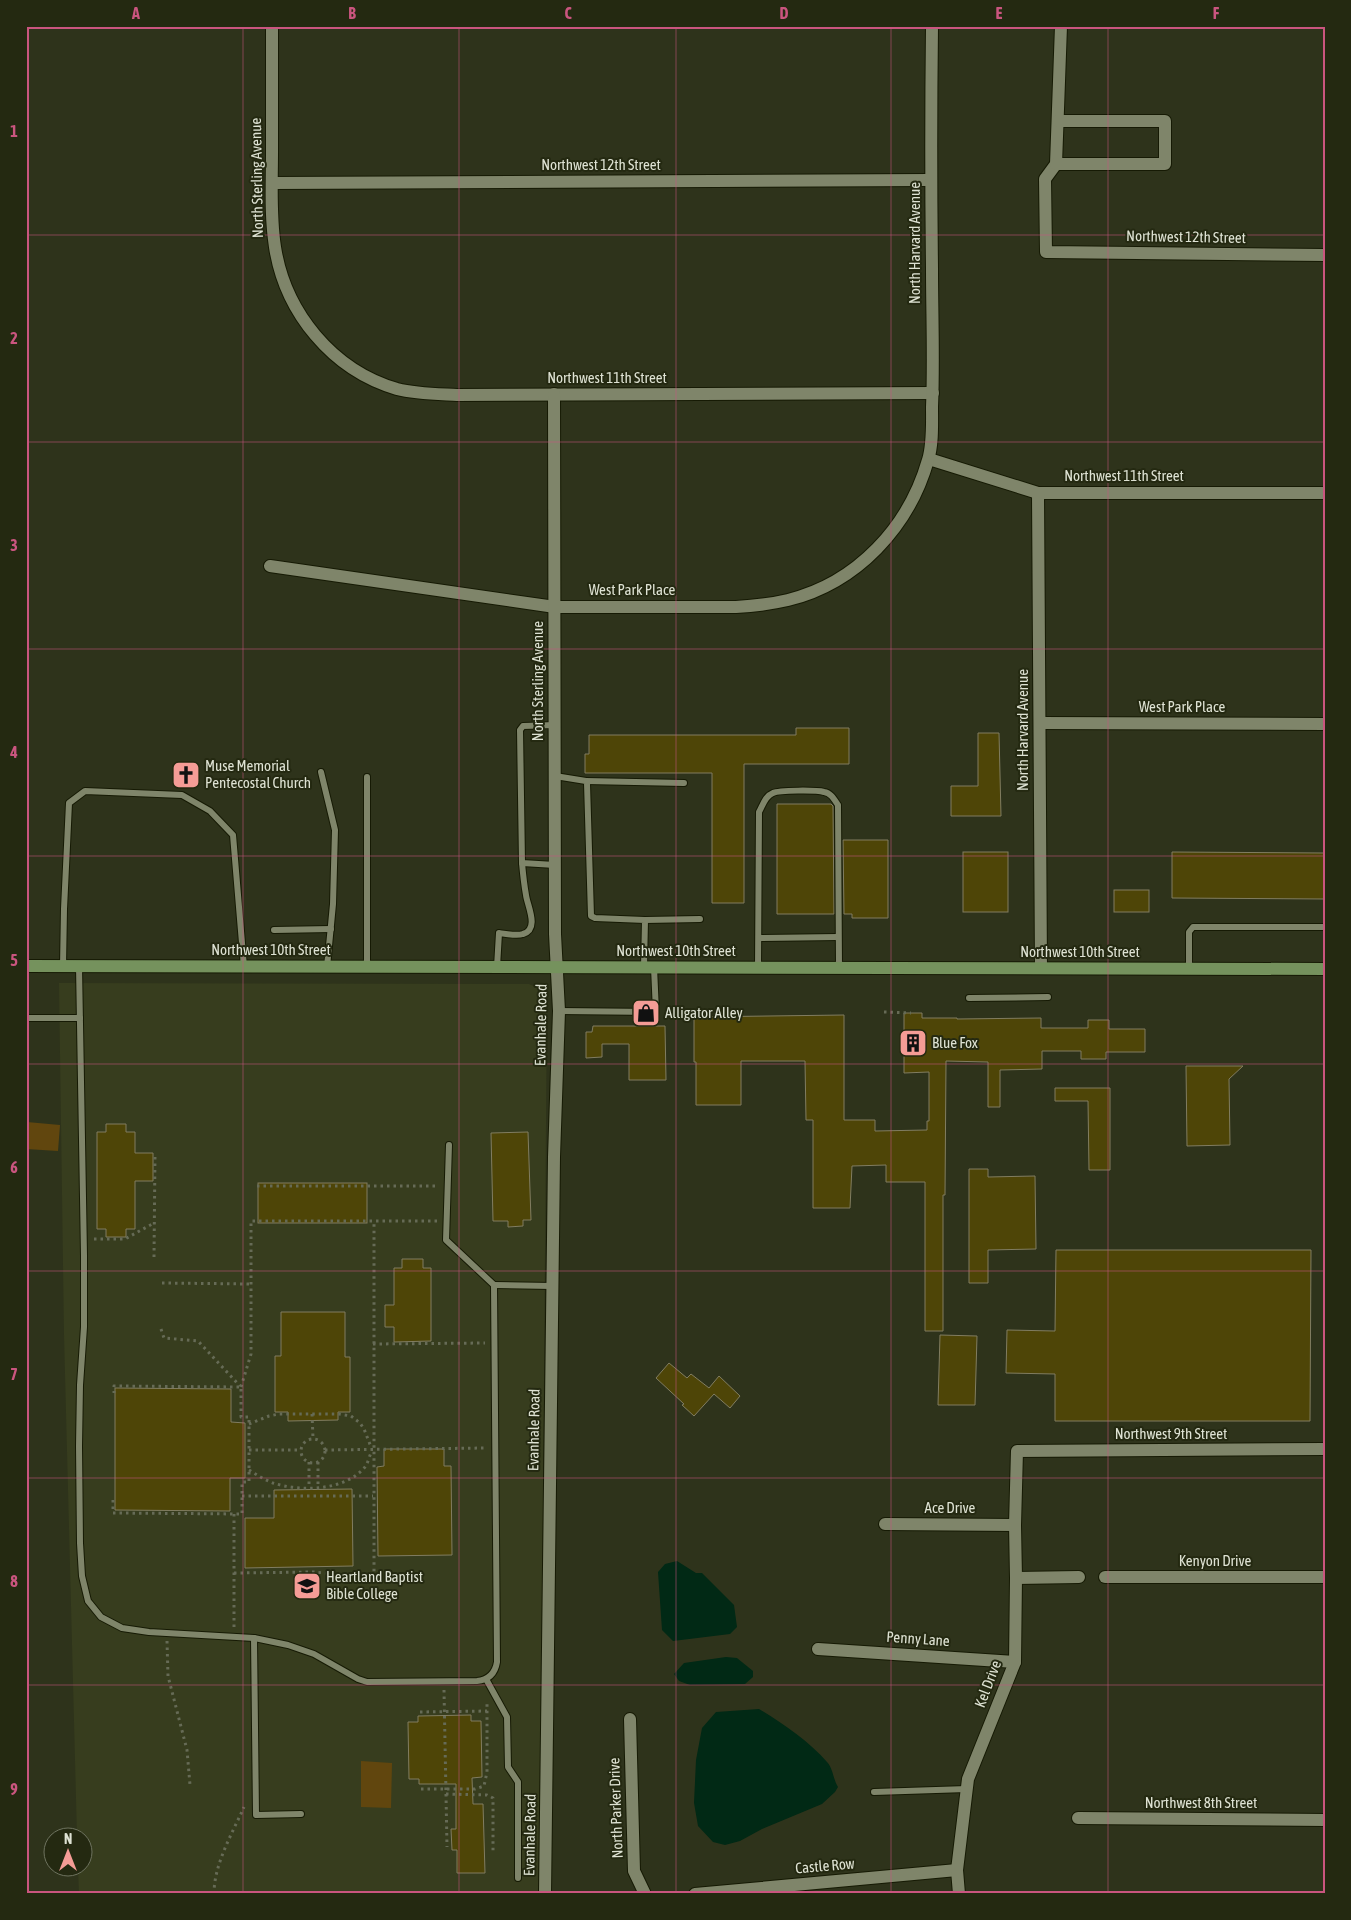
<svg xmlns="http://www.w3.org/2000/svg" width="1351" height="1920" font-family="'Asap Condensed',sans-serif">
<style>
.built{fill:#373d1e}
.green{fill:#61460e}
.water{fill:#012915}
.building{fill:#4e4507;stroke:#817d61}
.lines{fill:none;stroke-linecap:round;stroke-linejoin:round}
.service-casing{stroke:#161a04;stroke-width:8}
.minor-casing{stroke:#161a04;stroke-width:14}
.secondary-casing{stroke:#161a04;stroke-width:14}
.path{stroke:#666b56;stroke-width:3;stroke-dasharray:2.5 4;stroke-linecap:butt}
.service{stroke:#7f856a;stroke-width:6}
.minor{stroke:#7f856a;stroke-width:12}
.secondary{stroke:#75925d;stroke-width:12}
.grid{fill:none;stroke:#ca557f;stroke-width:1;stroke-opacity:0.55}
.labels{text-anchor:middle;stroke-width:4;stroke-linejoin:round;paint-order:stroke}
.street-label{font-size:15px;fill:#dee2d3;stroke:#242911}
.poi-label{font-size:15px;fill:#dee2d3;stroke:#242911;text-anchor:start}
.neatline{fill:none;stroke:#ca557f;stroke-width:2}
.grid-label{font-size:16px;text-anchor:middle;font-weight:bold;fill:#ca557f}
</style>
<rect width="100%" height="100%" fill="#2e331b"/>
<path class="built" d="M59,983L529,984L543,990L547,996L540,1894H79L78,1868H82V1838L77,1837L64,1335Z"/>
<g class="green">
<path d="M27,1122L60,1125L58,1151L26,1149Z"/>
<path d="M361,1761L392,1763L391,1808L361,1807Z"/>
</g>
<g class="water">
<path d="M677,1561L696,1573H702L734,1605L737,1627L730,1634L673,1641L662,1630L658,1572L665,1564Z"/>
<path d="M726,1657L737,1658L753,1671V1677L745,1684L690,1685L679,1681L674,1674L684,1663Z"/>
<path d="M759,1709C782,1723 809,1741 827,1762C833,1768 833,1779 838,1787L835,1792L822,1804L762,1829L740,1841L725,1845L713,1842L698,1826L694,1803L696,1760L702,1728L716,1712Z"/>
</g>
<g class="building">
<path d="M796,728H849V764H744V903H712V773H585V754H589V735H796Z"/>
<path d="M978,733H999L1001,816H951V786H978Z"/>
<path d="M777,804H831L833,806L834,914H777Z"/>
<path d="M843,840H888V918H852V914H844Z"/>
<rect x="963" y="852" width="45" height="60"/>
<path d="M1172,852L1325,853V899L1172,898Z"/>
<rect x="1114" y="890" width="35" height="22"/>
<path d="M904,1013H922V1018H957V1019L1041,1018V1028H1088V1020H1109V1029H1145V1052H1106V1059H1081V1051H1042V1069L1000,1070V1107H988V1062L946,1061L945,1195H943V1331H925V1182H886V1165L852,1166L850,1208H813V1120H806L805,1061H741V1105H696V1062H694V1017L844,1015V1120H875V1131L927,1130V1121H929V1072L904,1073Z"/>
<path d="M593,1026H665L666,1080H629V1044H602V1057L586,1058V1032H592Z"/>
<path d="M1186,1066H1243L1229,1079L1230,1145L1187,1146Z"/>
<path d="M1055,1088H1110V1170H1089L1088,1101H1055Z"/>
<path d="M106,1124H126V1132H135V1153H153V1181H135V1229H126V1237H106V1229H97V1132H106Z"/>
<path d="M528,1132L531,1220H523V1226L508,1227V1221H493L491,1133Z"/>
<path d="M969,1169H988V1177L1035,1176L1036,1249L988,1250V1283H969Z"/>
<rect x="258" y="1183" width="109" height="40"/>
<path d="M1056,1250H1311L1310,1421H1055V1374L1006,1373L1007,1330L1055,1331Z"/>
<path d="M402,1259H423V1268H431V1341L394,1342V1327H385V1305H394V1268H402Z"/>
<path d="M281,1312H345V1357H350V1412H338V1420L288,1421V1412H275V1356H281Z"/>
<path d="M940,1335L977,1336L975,1405H938Z"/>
<path d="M669,1363L687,1378L691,1374L709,1388L719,1376L740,1396L730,1408L714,1394L694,1416L682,1405L684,1404L656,1378Z"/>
<path d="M115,1388L231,1389V1422L245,1423V1478H230V1511L115,1510Z"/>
<path d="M384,1449H444V1466H451L452,1555L378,1556L377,1467L384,1466Z"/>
<path d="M352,1489L353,1566L245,1568V1518H274V1490Z"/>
<path d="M471,1715V1721H481L482,1777L472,1778L473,1804H483L485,1873H457V1850H452L451,1829H456V1784H419V1779H409L408,1722H418V1716Z"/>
</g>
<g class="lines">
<defs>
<g id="service">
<path d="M555,725L523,726L520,730L522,863L555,865"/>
<path d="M321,772L335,830L333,904L327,967"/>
<path d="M555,776L586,781L587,783L591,916L595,918L645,920L644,967"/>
<path d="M367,777V967"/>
<path d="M586,781L684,783"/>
<path d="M645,920L700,919"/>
<path d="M274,930L331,929"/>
<path d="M759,938L838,937"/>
<path d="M63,966L64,909L69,803L85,791L182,795L210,811L233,835L244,967"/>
<path d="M79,966L84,1255V1327L80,1385L79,1446L80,1543L82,1576L88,1601L101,1617L122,1628L149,1632L254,1638L288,1645L314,1654L358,1679L367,1682L477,1681C488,1680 495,1674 497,1662L494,1285L446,1240L449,1145"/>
<path d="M497,967L499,933C506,934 517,936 523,934C540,929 527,905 526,895C524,884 523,874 522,863"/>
<path d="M758,967L759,812C763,805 765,796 773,793C779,790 817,790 824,792C831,793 834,799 838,805L839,967"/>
<path d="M1189,968V932L1193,927H1325"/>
<path d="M969,998L1048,997"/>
<path d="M559,1011L656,1012L654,967"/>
<path d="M26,1018H80"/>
<path d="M494,1285L552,1286"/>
<path d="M254,1638L256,1815L301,1814"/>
<path d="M486,1679L507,1717L508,1767L518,1782V1878"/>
<path d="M874,1792L967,1789"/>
</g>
<g id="minor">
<path d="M272,26C272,68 272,110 272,152C272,183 270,215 275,247C285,312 332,370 397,389C416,394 437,394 457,395L933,393"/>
<path d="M1061,26L1056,164L1045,179L1046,252L1325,255"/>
<path d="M1056,164H1165V121H1058"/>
<path d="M272,183L931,180"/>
<path d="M929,459L1038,493H1325"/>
<path d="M1038,493L1041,968"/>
<path d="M270,566L555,607H736C753,606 771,604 788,600C857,583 909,527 928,460C933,444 932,424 932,407C934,361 932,314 932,268C931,187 931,107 932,26"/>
<path d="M1040,723L1325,724"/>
<path d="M885,1524L1015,1525"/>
<path d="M1105,1577H1325"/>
<path d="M1016,1578L1079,1577"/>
<path d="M818,1649L1015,1662"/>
<path d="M630,1719L634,1871L645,1894"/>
<path d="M1078,1818L1325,1820"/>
<path d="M545,1894L554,1157L559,1011L555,934L554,394"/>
<path d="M695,1894L957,1870"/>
<path d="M959,1894L957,1870L968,1779L1015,1662L1016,1578L1015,1525L1017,1451L1325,1449"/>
</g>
<path id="secondary" d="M26,966L1325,969"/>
</defs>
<use href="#service" class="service-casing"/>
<use href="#minor" class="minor-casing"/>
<use href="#secondary" class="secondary-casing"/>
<g class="path">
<path d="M884,1012L911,1013"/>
<path d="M257,1186H438"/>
<path d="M94,1239H125L154,1223"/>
<path d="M154,1257L155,1154"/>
<path d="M162,1283L251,1284"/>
<path d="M161,1329L164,1338L198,1341L240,1386"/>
<path d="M373,1344L485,1343"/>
<path d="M241,1387L251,1354V1221H438"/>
<path d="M312,1414L313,1438"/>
<path d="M249,1424L269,1416L279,1414H339L351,1416L360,1423L364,1429L371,1447"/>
<circle cx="313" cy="1451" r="12"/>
<path d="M249,1450H300"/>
<path d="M325,1450L485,1448"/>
<path d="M309,1462V1487"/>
<path d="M318,1462V1487"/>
<path d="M249,1470C257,1475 265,1480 273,1483C301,1492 345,1491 365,1467C368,1463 369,1457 371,1453"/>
<path d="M242,1496H373"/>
<path d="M113,1500V1513L242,1514V1482H249V1417H241V1387L114,1386V1393"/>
<path d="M234,1514V1628"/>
<path d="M234,1573L313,1572L351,1575L374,1574V1221"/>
<path d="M167,1641L168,1676L187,1750L190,1785"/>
<path d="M444,1690L447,1847"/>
<path d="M420,1712L487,1711"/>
<path d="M421,1789H475L484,1786L487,1772V1704"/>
<path d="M446,1794L487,1795L493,1798V1854"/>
<path d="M214,1894C214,1864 232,1834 244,1807"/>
</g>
<use href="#service" class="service"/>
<use href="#minor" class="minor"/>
<use href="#secondary" class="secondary"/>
</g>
<path class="grid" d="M243,26V1894M459,26V1894M676,26V1894M891,26V1894M1108,26V1894M26,235H1325M26,442H1325M26,649H1325M26,856H1325M26,1064H1325M26,1271H1325M26,1478H1325M26,1685H1325"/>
<defs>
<symbol id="church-square" viewBox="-11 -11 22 22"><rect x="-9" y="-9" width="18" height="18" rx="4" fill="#f59c96" stroke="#242911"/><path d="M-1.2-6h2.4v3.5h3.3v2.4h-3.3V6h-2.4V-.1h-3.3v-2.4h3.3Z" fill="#111"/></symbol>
<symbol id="shop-square" viewBox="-11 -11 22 22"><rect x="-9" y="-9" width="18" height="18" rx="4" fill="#f59c96" stroke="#242911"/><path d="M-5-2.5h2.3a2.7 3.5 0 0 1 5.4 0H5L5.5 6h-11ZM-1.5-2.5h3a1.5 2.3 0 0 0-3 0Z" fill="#111"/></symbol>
<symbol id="building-square" viewBox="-11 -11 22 22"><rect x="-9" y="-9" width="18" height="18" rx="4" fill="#f59c96" stroke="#242911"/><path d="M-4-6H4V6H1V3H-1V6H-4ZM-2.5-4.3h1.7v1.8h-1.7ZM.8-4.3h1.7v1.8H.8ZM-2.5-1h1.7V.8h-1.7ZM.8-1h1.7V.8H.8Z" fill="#111"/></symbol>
<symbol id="university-square" viewBox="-11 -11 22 22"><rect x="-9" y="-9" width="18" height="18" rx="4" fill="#f59c96" stroke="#242911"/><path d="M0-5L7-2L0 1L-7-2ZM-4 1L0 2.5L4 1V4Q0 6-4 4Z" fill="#111"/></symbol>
</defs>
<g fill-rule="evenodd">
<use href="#church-square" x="170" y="759" width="32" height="32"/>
<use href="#shop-square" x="630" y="997" width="32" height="32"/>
<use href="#building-square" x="897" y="1027" width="32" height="32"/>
<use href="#university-square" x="291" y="1570" width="32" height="32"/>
</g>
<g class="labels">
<g class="street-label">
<text x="601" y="170">Northwest 12th Street</text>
<text transform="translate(257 178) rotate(-91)" y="5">North Sterling Avenue</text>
<text transform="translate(1186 237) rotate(1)" y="5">Northwest 12th Street</text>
<text transform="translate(915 243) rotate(-90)" y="5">North Harvard Avenue</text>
<text x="607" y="383">Northwest 11th Street</text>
<text x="1124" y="481">Northwest 11th Street</text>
<text x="632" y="595">West Park Place</text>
<text transform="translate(538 681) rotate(-90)" y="5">North Sterling Avenue</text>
<text x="1182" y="712">West Park Place</text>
<text transform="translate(1023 730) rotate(-90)" y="5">North Harvard Avenue</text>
<text x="271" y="955">Northwest 10th Street</text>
<text x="676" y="956">Northwest 10th Street</text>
<text x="1080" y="957">Northwest 10th Street</text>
<text transform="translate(541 1025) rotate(-89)" y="5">Evanhale Road</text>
<text transform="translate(534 1430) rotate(-89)" y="5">Evanhale Road</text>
<text x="1171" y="1439">Northwest 9th Street</text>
<text x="950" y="1513">Ace Drive</text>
<text x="1215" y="1566">Kenyon Drive</text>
<text transform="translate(918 1639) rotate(4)" y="5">Penny Lane</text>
<text transform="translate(988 1684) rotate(-69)" y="5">Kel Drive</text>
<text x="1201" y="1808">Northwest 8th Street</text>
<text transform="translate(616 1808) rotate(-92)" y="5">North Parker Drive</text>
<text transform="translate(530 1835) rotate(-89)" y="5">Evanhale Road</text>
<text transform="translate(825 1866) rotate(-5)" y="5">Castle Row</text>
</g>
<g class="poi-label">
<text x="205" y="771">Muse Memorial<tspan x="205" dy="17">Pentecostal Church</tspan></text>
<text x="665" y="1018">Alligator Alley</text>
<text x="932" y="1048">Blue Fox</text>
<text x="326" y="1582">Heartland Baptist<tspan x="326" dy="17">Bible College</tspan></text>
</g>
</g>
<rect width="1351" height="1920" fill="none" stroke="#242911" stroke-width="55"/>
<g transform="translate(68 1852)"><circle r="24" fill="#242911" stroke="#6e735f"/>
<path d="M0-4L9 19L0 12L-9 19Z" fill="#f59c96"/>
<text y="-8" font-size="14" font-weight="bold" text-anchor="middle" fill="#dee2d3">N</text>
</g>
<rect x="28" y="28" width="1296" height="1864" class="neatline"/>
<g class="grid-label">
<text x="136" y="19">A</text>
<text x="352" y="19">B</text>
<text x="568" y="19">C</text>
<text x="784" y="19">D</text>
<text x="999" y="19">E</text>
<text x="1216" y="19">F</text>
<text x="14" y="137">1</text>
<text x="14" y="344">2</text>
<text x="14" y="551">3</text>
<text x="14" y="758">4</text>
<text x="14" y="966">5</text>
<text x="14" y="1173">6</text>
<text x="14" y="1380">7</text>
<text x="14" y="1587">8</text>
<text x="14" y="1795">9</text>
</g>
</svg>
